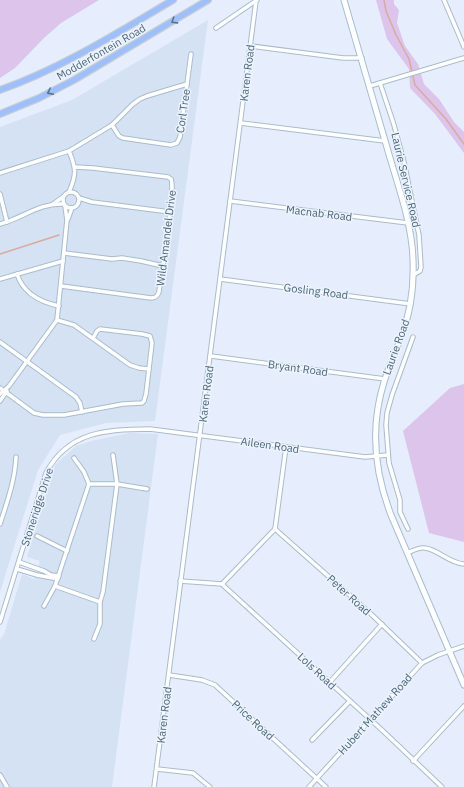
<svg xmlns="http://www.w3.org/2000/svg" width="464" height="787" font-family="'IBM Plex Sans',sans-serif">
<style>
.residential{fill:#d4e2f4}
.green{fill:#dcc4eb}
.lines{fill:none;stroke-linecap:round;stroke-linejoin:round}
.stream{stroke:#d9aaa0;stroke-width:1.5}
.street-casing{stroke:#a9bccc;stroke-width:5.5}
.secondary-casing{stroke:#a7bdd0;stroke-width:7}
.primary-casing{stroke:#c5ced3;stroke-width:8}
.street{stroke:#fff;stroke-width:3.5}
.secondary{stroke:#fff;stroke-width:5}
.primary{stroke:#9ebffc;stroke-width:5.5}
.oneway{stroke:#57738a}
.labels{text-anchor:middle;stroke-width:3;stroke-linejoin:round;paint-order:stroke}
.street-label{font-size:11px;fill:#4a6676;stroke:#ecf3ff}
</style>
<rect width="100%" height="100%" fill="#e6eefd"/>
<g class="residential">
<path d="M208,20L155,421L106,423L60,435L38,470L0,592V127L72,100Z"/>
<path d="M130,433L158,434L112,787H0V640L4,634L22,574L34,579L40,561L27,557L55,465L76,446L95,440Z"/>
</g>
<g class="green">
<path d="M0,0H99L61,23L44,38L15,68L0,78Z"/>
<path d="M376,0H394V4L399,10L397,23L405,46L418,64L424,84L439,99L454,122L464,132V153L435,114L410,88L409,69L387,39Z"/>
<path d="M464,384V542L429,533L403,431L450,388Z"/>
</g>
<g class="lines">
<g class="stream">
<path d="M384,0L386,11L396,35L409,59L415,85L446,119L464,144"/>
<path d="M0,254L59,235"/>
</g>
<defs>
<g id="street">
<path d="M444,0L464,47"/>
<path d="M216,28L257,0"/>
<path d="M251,46L343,58H362"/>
<path d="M380,83L394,125L404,162L419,235L421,267L420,271L413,275"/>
<path d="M370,86L464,58"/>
<path d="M241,123L385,141"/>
<path d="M112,125L119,136L123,138L171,145L177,143L180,137L191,54"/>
<path d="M0,173L69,151L112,125L133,104L140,99L147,96L187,84"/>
<circle cx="71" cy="200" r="8"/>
<path d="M69,192C77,174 76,168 69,151"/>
<path d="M0,194L7,222"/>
<path d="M79,198L92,202L170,212"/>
<path d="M230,201L408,223"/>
<path d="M53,204L63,197"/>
<path d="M68,219L72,208"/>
<path d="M0,224C23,218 39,203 63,204"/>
<path d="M64,253L112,259L122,258L141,261L163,266"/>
<path d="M17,274C23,293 40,302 59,306"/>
<path d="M0,279L63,261"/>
<path d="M220,279L411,304"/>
<path d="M61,286L151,298C155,298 157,297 159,292C161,274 176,190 171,179L168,177L93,168L75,167"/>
<path d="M57,320L74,325L130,365L139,368L149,369"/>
<path d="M0,342L76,397L80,403L82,412"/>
<path d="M211,356L385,379"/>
<path d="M0,388L34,413L43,415H64L123,404L142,403L144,401L146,394L152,343L150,336L142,334L100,329L97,331L93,338"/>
<path d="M0,394L9,386L57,320L67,220L65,206"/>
<path d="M0,401L7,391"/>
<path d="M89,484H117L147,489"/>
<path d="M0,524C7,502 15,481 16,457"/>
<path d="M275,529L371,614L422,663"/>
<path d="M408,529L400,512V500L389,463L386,425L387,413L392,395L413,337"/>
<path d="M37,536L67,551"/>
<path d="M407,553C412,551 419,547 425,548C439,550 449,563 464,564"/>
<path d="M19,562L44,571L51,575L59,576"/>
<path d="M17,569L37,575L58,579"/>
<path d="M180,581L222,584L225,587L383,731L442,787"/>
<path d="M222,584L275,529L286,447"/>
<path d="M55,586L100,602"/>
<path d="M44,606L55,586L89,484L84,472L74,458"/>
<path d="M0,622L46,473C68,431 108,429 150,429L365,457L388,455"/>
<path d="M94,639L100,624V602L103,592L117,484L113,455"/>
<path d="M169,675L202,680L215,685L326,787"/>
<path d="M329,683L382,624"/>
<path d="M312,740L350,701"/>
<path d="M413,761L464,706"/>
<path d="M157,769L193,773L210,787"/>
<path d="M0,775L7,787"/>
<path d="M154,787L256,1"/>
<path d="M309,787L422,663L438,655L464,646"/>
</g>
<path id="secondary" d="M344,0C359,50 373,101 388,151C398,186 412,223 413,260C414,286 411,312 401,337C396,352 389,366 384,382C370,427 374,471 391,515L464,685"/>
<g id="primary">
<path d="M0,90C62,68 117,33 173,0"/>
<path d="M0,114L39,98L74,80L208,0"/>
</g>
</defs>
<use href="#street" class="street-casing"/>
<use href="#secondary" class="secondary-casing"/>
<use href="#primary" class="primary-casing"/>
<use href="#street" class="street"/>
<use href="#secondary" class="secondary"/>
<use href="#primary" class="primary"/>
</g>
<defs><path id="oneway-chevron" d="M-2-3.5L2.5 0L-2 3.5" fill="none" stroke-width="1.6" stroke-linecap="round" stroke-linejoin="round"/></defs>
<g class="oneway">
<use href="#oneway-chevron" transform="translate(174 21) rotate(148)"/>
<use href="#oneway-chevron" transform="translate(50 92) rotate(153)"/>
</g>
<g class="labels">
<g class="street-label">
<text transform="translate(101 52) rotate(-30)" y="4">Modderfontein Road</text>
<text transform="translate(247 73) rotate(-83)" y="4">Karen Road</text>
<text transform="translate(183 111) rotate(-82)" y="4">Corl Tree</text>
<text transform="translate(406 180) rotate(77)" y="4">Laurie Service Road</text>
<text transform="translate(319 213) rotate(7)" y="4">Macnab Road</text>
<text transform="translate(166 238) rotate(-83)" y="4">Wild Amandel Drive</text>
<text transform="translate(316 291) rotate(7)" y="4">Gosling Road</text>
<text transform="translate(396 347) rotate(-70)" y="4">Laurie Road</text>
<text transform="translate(298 368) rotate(8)" y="4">Bryant Road</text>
<text transform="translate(206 394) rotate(-83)" y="4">Karen Road</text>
<text transform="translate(270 445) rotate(8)" y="4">Aileen Road</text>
<text transform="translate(37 507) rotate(-72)" y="4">Stoneridge Drive</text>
<text transform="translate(349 595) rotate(42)" y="4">Peter Road</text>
<text transform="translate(317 671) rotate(43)" y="4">Lols Road</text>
<text transform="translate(375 714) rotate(-48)" y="4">Hubert Mathew Road</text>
<text transform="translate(164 715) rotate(-83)" y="4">Karen Road</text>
<text transform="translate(253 720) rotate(43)" y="4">Price Road</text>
</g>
</g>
</svg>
